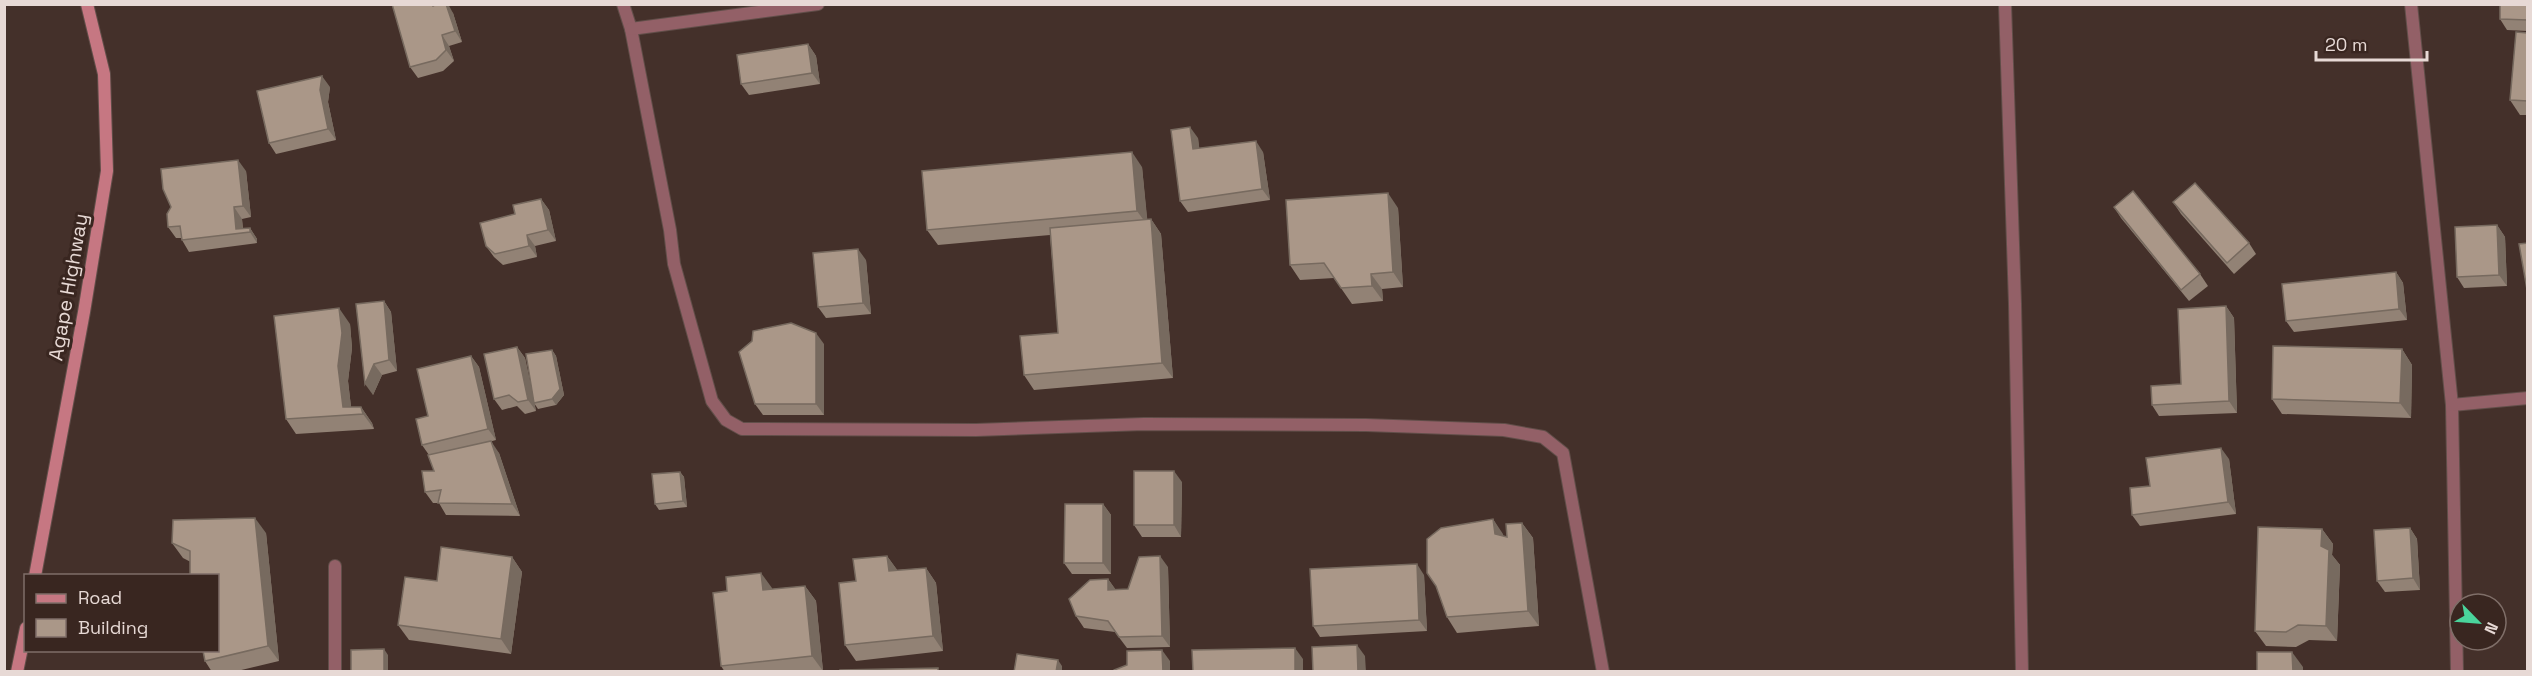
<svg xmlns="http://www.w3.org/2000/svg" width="2532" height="676" font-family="'Space Grotesk',sans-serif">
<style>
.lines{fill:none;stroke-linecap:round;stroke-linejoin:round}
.street-casing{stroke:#614e49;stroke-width:14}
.secondary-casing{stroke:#614e49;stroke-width:14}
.street{stroke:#936067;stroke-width:12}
.secondary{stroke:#c67782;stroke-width:12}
.wall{fill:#928275}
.shaded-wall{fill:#776a5f}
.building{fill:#aa9788;stroke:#776a5f;stroke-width:1.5}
.labels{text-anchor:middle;stroke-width:6;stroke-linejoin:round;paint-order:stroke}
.street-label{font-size:20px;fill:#e7d9d5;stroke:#392620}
</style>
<rect width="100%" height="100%" fill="#44302a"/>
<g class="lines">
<defs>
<g id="street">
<path d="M623,4L631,29L670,230L674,264L712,401L726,420L742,429L976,430L1144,424L1366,425L1504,430L1543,437L1563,453L1603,672"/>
<path d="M2005,4L2015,304L2022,672"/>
<path d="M2411,4L2452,405L2457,672"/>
<path d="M631,29L818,4"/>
<path d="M2452,405L2528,398"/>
<path d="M335,672V566"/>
</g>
<g id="secondary">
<path d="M35,576L84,312L107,171L104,74L87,4"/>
<path d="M17,672L26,628"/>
</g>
</defs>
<use href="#street" class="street-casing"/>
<use href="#secondary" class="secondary-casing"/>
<use href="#street" class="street"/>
<use href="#secondary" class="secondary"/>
</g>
<g class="wall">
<path d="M392,4H435L453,13L462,42L449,46L454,61L443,71L418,78L410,67Z"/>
<path d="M2528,4V31L2507,30L2500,19Z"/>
<path d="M2528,33V115H2520L2510,100Z"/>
<path d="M808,44L816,56L820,84L749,95L741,84Z"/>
<path d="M330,87L328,102L336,140L276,154L269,143Z"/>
<path d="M1198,138L1199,149L1263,152L1270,200L1188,212L1180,201Z"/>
<path d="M1142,167L1147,220L1151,219L1161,234L1173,378L1034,390L1024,375L1058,333L1050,235L938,245L927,230Z"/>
<path d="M246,171L251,217L242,219L243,229L250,228L257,239V243L189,252L182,240L181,238H176L168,227Z"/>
<path d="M541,199L549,210L556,241L535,246L537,257L503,265L494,257L486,246L515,214Z"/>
<path d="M2173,202L2249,243L2256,254L2234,274L2181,214Z"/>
<path d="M2114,207L2200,274L2208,286L2189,301L2121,218Z"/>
<path d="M1398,208L1403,287L1382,289L1383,301L1352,304L1334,278L1300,280L1290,265Z"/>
<path d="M2497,225L2505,237L2507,286L2464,288L2457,277Z"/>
<path d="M866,260L871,314L826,318L818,307Z"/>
<path d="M2396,272L2403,283L2407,320L2294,332L2286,321Z"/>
<path d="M384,301L391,312L397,371L382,375L373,395L356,304Z"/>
<path d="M2226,306L2234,318L2237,413L2159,416L2152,405L2181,384Z"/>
<path d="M350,324L352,348L348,381L351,407H361L372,423L374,429L296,434L286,419Z"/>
<path d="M824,344V415H763L755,404Z"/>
<path d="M517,347L525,358L536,411L525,414L517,406L502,410L494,399Z"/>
<path d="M2402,349L2412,365L2411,418L2282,414L2272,399Z"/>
<path d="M552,350L556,356L564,395L556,405L538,409L534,403Z"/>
<path d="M471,356L479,367L496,440L485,443L499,453L520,516L446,515L439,503H433L425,492L434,471L429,455L422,445L428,416Z"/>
<path d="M2229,459L2236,514L2140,526L2132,515L2150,486Z"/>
<path d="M680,472L684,477L687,507L659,510L655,504Z"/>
<path d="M1182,482L1181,537H1142L1134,525Z"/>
<path d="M1103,504L1111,515V574H1072L1064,563Z"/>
<path d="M1493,519L1503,536L1507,537L1522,523L1533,538L1539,626L1457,633L1447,617Z"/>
<path d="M2410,528L2417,539L2420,590L2385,592L2377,581Z"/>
<path d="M2322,529L2333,544L2332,555L2340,565L2337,641L2309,640L2296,647L2266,646L2255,631Z"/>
<path d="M266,533L279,661L233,672H212L205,661L218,651V576L183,558L172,543Z"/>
<path d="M887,556L897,570L926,568L936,583L943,651L856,661L845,645L856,581Z"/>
<path d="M512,557L522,572L511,654L409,640L398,625L437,581Z"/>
<path d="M1168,567L1170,647L1127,648L1115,632L1084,628L1076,616L1108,579L1115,589H1128Z"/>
<path d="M1424,575L1427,631L1320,637L1313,626Z"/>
<path d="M805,586L816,601L823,671L725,672L721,666L772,588V589Z"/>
</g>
<g class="shaded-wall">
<path d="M446,4H448L453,13L462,42L455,31Z"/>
<path d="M442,35L449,46L454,61L446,50Z"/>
<path d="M808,44L816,56L820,84L812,73Z"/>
<path d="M322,76L330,87L328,102L336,140L328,129L320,90Z"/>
<path d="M1190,127L1198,138L1201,161L1193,149Z"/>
<path d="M1256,141L1263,152L1270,200L1262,189Z"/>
<path d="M1132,152L1142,167L1148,226L1137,211Z"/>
<path d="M238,160L246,171L251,217L243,206Z"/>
<path d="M1388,193L1398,208L1403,287L1393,272Z"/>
<path d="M541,199L549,210L556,241L548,230Z"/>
<path d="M234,207L242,219L243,233L236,229Z"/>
<path d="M1151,219L1161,234L1173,378L1162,363Z"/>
<path d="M2497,225L2505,237L2507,286L2499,275Z"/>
<path d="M250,228L257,239V243L250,232Z"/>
<path d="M527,235L535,246L537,257L529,246Z"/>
<path d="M858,249L866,260L871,314L863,303Z"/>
<path d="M2396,272L2403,283L2407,320L2399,309Z"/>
<path d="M1371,274L1382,289L1383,301L1372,286Z"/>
<path d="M384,301L391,312L397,371L389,360Z"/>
<path d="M2226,306L2234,318L2237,413L2229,401Z"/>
<path d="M339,308L350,324L352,348L348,381L352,415L343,407L338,366Z"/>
<path d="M816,333L824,344V415L816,404Z"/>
<path d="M517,347L525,358L536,411L528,400Z"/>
<path d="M2402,349L2412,365L2411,418L2400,403Z"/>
<path d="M552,350L556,356L564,395L556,405L552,399Z"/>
<path d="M471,356L479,367L496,440L488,429Z"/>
<path d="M374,364L382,375L373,395L365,384Z"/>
<path d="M361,407L372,423L374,429L363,414Z"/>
<path d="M491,441L499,453L520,516L512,504Z"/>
<path d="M2221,448L2229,459L2236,514L2228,502Z"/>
<path d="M1174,471L1182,482L1181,537L1174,525Z"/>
<path d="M680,472L684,477L687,507L683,501Z"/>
<path d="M1103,504L1111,515V574L1103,563Z"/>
<path d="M255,518L266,533L279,661L268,646Z"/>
<path d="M1493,519L1503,534L1506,549L1495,534Z"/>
<path d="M1522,523L1533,538L1539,626L1528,611Z"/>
<path d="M2410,528L2417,539L2420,590L2413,578Z"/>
<path d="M2322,529L2333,544L2332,555L2340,565L2337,641L2326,626L2321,546Z"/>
<path d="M887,556L898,571H889Z"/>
<path d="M1160,556L1168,567L1170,647L1162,636Z"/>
<path d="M512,557L522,572L511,654L501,639Z"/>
<path d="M1417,564L1424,575L1427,631L1419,620Z"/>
<path d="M926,568L936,583L943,651L933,636Z"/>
<path d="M761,573L772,588L774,605L763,590Z"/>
<path d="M1108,579L1116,590H1108Z"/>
<path d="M805,586L816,601L823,671L812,656Z"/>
<path d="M1357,645L1365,656L1366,672H1358Z"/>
<path d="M1295,648L1303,659V672H1295Z"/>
<path d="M384,649L388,655V672H384Z"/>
<path d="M1162,650L1170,661V672H1163Z"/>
<path d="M2292,652L2303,667V672H2293Z"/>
<path d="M1058,660L1062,666V672H1056Z"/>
</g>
<g class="building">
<path d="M392,4H432L433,6L437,4H446L455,31L442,35L446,50L436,60L410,67Z"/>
<path d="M2500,4H2528V20L2500,19Z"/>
<path d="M2516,32L2528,33V101L2510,100Z"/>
<path d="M808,44L812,73L741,84L737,55Z"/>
<path d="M322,76L320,90L328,129L269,143L257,91Z"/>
<path d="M1190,127L1193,149L1256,141L1262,189L1180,201L1171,130Z"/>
<path d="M1132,152L1137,211L927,230L922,171Z"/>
<path d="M238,160L243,206L234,207L236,229L250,228V232L182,240L180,226L168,227L167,214L171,207L163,189L161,169Z"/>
<path d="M2195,183L2249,243L2227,263L2173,202Z"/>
<path d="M2133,191L2200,274L2181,290L2114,207Z"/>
<path d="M1388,193L1393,272L1371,274L1372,286L1341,288L1324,263L1290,265L1286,200Z"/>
<path d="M541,199L548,230L527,235L529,246L495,254L486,246L480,223L515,214L513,205Z"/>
<path d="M1151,219L1162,363L1024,375L1020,336L1058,333L1050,228Z"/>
<path d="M2497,225L2499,275L2457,277L2455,227Z"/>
<path d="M2528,243V295L2519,244Z"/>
<path d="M858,249L863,303L818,307L813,253Z"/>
<path d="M2396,272L2399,309L2286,321L2282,284Z"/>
<path d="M384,301L389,360L374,364L365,384L356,304Z"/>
<path d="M2226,306L2229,401L2152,405L2151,386L2181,384L2178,309Z"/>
<path d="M339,308L342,333L338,366L343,407H361L363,414L286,419L274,316Z"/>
<path d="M791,323L816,333V404H755L739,352L752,341L753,331Z"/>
<path d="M2273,346L2402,349L2400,403L2272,399Z"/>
<path d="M517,347L528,400L518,402L509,395L494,399L484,354Z"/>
<path d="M552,350L560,389L552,399L534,403L526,354Z"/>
<path d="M471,356L488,429L422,445L416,419L428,416L417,369Z"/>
<path d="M491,441L512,504L438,503L441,490L425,492L422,471H434L428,455Z"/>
<path d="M2221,448L2228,502L2132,515L2130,488L2150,486L2146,458Z"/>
<rect x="1134" y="471" width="40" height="54"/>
<path d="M680,472L683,501L655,504L652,474Z"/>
<path d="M1065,504H1103V563H1064Z"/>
<path d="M255,518L268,646L205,661L203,651H218V576H190V551L172,543L173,520Z"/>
<path d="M1493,519L1495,534L1507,537L1506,524L1522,523L1528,611L1447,617L1436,586L1427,573V539L1441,528Z"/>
<path d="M2258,527L2322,529L2321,546L2329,550L2326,626L2298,625L2286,632L2255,631Z"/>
<path d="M2410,528L2413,578L2377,581L2374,530Z"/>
<path d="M441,547L512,557L501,639L398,625L405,577L437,581Z"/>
<path d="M887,556L889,571L926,568L933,636L845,645L839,583L856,581L853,559Z"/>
<path d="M1160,556L1162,636L1119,637L1108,621L1076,616L1069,599L1090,580L1108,579V590L1128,589L1139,557Z"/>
<path d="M1417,564L1419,620L1313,626L1310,569Z"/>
<path d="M761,573L763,590L805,586L812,656L721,666L713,593L727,591L726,577Z"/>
<path d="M1357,645L1358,672H1313L1312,647Z"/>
<path d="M1295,648V672H1193L1192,650Z"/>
<path d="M384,649V672H351V650Z"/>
<path d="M1162,650L1163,672H1114V670L1127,665V651Z"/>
<path d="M2257,652H2292L2293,672H2257Z"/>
<path d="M1017,654L1058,660L1056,672H1014Z"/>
<path d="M938,668V672H840V670Z"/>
</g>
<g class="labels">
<g class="street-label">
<text transform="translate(68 287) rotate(-80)" y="7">Agape Highway</text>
</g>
</g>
<rect width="2532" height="676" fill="none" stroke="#e7d9d5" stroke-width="12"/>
<rect x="24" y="574" width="195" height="78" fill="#392620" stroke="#7f6e68" stroke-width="1.5"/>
<rect x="36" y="594" width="30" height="9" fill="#c67782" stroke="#7f6e68" stroke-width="1.5"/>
<text x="78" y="604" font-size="18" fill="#e7d9d5">Road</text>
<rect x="36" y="619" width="30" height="18" fill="#aa9788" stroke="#7f6e68" stroke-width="1.5"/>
<text x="78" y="634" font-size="18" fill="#e7d9d5">Building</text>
<g transform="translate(2478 622) rotate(115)"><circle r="28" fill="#392620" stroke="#7f6e68" stroke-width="1.5"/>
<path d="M0-4.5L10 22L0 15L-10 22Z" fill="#4ad49c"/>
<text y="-9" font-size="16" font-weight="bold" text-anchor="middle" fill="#e7d9d5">N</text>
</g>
<path d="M2316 51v9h111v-9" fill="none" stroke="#e7d9d5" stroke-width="3"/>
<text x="2325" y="51" font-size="18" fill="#e7d9d5" stroke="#392620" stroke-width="4.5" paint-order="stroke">20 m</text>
</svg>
